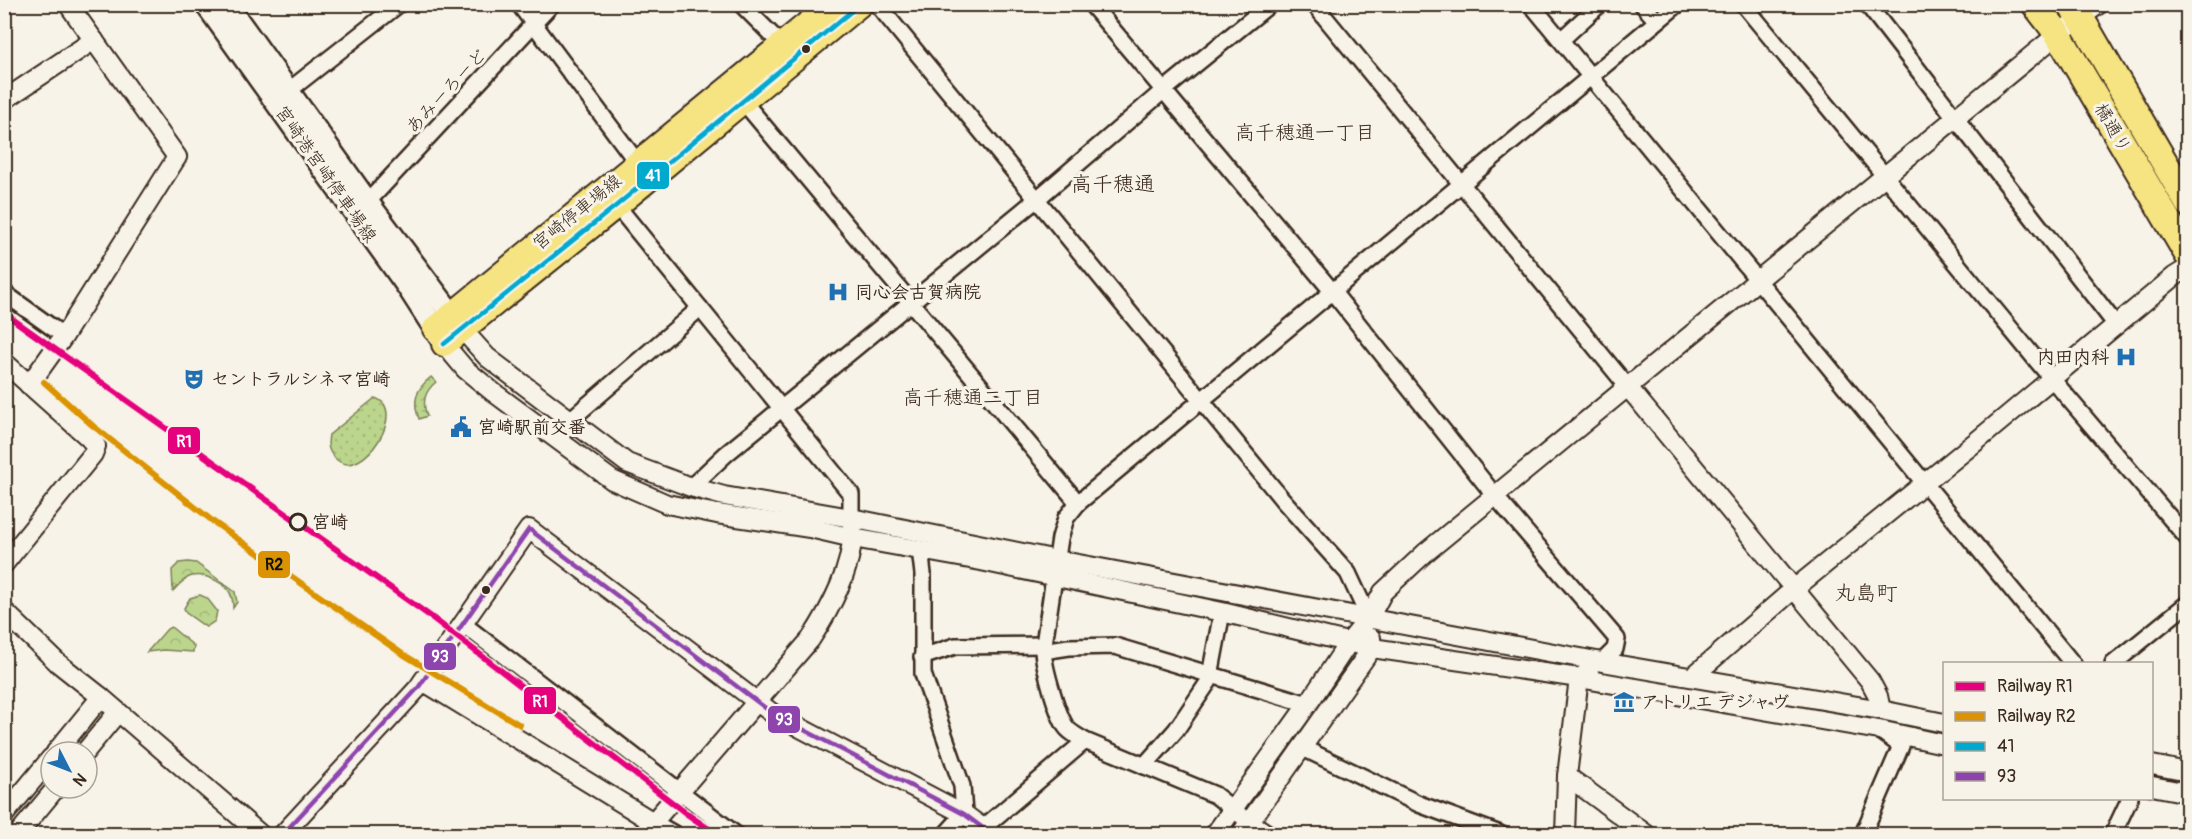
<svg xmlns="http://www.w3.org/2000/svg" width="2192" height="839" font-family="Pangolin,'Klee One',sans-serif">
<style>
.grass{fill:url(#grass-dots);stroke:#7b8055;stroke-width:1.5}
.forest{fill:url(#forest-crowns);stroke:#7b8055;stroke-width:1.5}
.lines{fill:none;stroke-linecap:round;stroke-linejoin:round}
.minor-casing{stroke:#3b2a1e;stroke-width:20}
.tertiary-casing{stroke:#3b2a1e;stroke-width:22}
.secondary-casing{stroke:#3b2a1e;stroke-width:26}
.primary-casing{stroke:#3b2a1e;stroke-width:28}
.trunk-casing{stroke:#3b2a1e;stroke-width:30}
.minor{stroke:#f7f3e8;stroke-width:15}
.tertiary{stroke:#f7f3e8;stroke-width:18}
.secondary{stroke:#f7f3e8;stroke-width:21}
.primary{stroke:#f6e381;stroke-width:24}
.trunk{stroke:#f6e381;stroke-width:26}
.bus-1-casing{stroke:#f7f3e8;stroke-width:9}
.bus-2-casing{stroke:#f7f3e8;stroke-width:9}
.bus-1{stroke:#00a9ce;stroke-width:4.5}
.bus-2{stroke:#8e44ad;stroke-width:4.5}
.rail-1-casing{stroke:#f7f3e8;stroke-width:10}
.rail-2-casing{stroke:#f7f3e8;stroke-width:10}
.rail-1{stroke:#e5007d;stroke-width:6}
.rail-2{stroke:#db9304;stroke-width:6}
.bus-dot{fill:#3b2a1e;stroke:#f7f3e8;stroke-width:2}
.stop-dot{fill:#f7f3e8;stroke:#3b2a1e;stroke-width:3}
.labels{text-anchor:middle;stroke-width:6;stroke-linejoin:round;paint-order:stroke}
.street-label{font-size:18px;fill:#3b2a1e;stroke:#f7f3e8}
.poi-label{font-size:18px;font-weight:bold;fill:#3b2a1e;stroke:#f7f3e8;text-anchor:start}
.stop-label{font-size:18px;font-weight:bold;fill:#3b2a1e;stroke:#f7f3e8;text-anchor:start}
.neighbourhood-label{font-size:20px;fill:#3b2a1e;stroke:#f7f3e8}
.quarter-label{font-size:21px;fill:#3b2a1e;stroke:#f7f3e8}
.line-badge{stroke:#f7f3e8;stroke-width:2}
.badge-label{font-size:16px;text-anchor:middle;font-weight:bold;fill:#fff}
.pale-badge-label{font-size:16px;text-anchor:middle;font-weight:bold;fill:#111}
</style>
<defs>
<pattern id="grass-dots" width="8" height="8" patternUnits="userSpaceOnUse" patternTransform="scale(1.5)"><rect width="8" height="8" fill="#bbd58c"/><path d="M2 2h.1M6 6h.1" fill="none" stroke="#a2b778" stroke-width="1.8" stroke-linecap="round"/></pattern>
<pattern id="forest-crowns" width="20" height="18" patternUnits="userSpaceOnUse" patternTransform="scale(1.5)"><rect width="20" height="18" fill="#bbd58c"/><path d="M2 6a3 3 0 1 1 6 0M12 15a3 3 0 1 1 6 0" fill="none" stroke="#a2b778"/></pattern>
</defs>
<rect width="100%" height="100%" fill="#f7f3e8"/>
<filter id="ink" filterUnits="userSpaceOnUse"><feTurbulence type="fractalNoise" baseFrequency=".0167" numOctaves="2"/><feDisplacementMap in="SourceGraphic" scale="12" xChannelSelector="R" yChannelSelector="G"/><feConvolveMatrix kernelMatrix="1 2 1 2 8 2 1 2 1" color-interpolation-filters="sRGB"/></filter>
<g filter="url(#ink)">
<g class="grass">
<path d="M431,377L436,382C424,392 422,402 427,416L419,419C412,401 416,389 431,377Z"/>
<path d="M375,398C409,409 363,481 337,460C328,452 327,446 329,435Z"/>
</g>
<g class="forest">
<path d="M188,562L196,563L235,592L237,602L233,608C233,605 233,602 232,598C229,584 206,573 192,576C184,578 179,585 173,591L172,570L179,563Z"/>
<path d="M200,595L207,598L217,611L215,621L206,627L186,613L184,608L190,598Z"/>
<path d="M171,627L194,646L193,652L163,650L147,652L167,629Z"/>
</g>
<g class="lines">
<defs>
<g id="minor">
<path d="M519,4L642,169"/>
<path d="M741,4L782,45L785,52"/>
<path d="M877,4L1282,499L1348,573L1369,618"/>
<path d="M1091,4L1332,291L1495,496L1617,639L1615,649L1602,662"/>
<path d="M1314,4L1627,386"/>
<path d="M1531,4L2073,664"/>
<path d="M1642,4L1657,21"/>
<path d="M1743,4L2052,379L2188,539"/>
<path d="M1867,4L2116,325"/>
<path d="M1561,40L1600,4"/>
<path d="M738,95L1078,503"/>
<path d="M282,96L399,4"/>
<path d="M613,201L851,494V518"/>
<path d="M362,208L552,4"/>
<path d="M4,293L64,336"/>
<path d="M569,421L700,308"/>
<path d="M691,487L726,454L1037,199L1163,91L1270,4"/>
<path d="M920,549L923,574V674L962,786L964,814L946,834"/>
<path d="M463,624L735,834"/>
<path d="M1043,651L1069,647L1115,646L1308,704"/>
<path d="M922,657L955,646L1044,645"/>
<path d="M2113,664L2188,603"/>
<path d="M1301,747L1419,804L1500,834"/>
<path d="M1144,766L1176,730L1209,681L1222,612"/>
<path d="M653,822L674,834"/>
<path d="M1249,822L1215,795L1085,741C1079,737 1070,733 1066,727C1057,714 1044,667 1043,651L1060,538L1066,518L1078,503L1678,4"/>
<path d="M983,828L1085,741"/>
<path d="M1863,834L1901,746L1882,732"/>
<path d="M2113,834L2130,798"/>
</g>
<g id="tertiary">
<path d="M4,100L94,40"/>
<path d="M462,329L487,357L627,463L691,487L724,496L851,518L1057,560L1602,662L1881,710L1944,723"/>
<path d="M444,344L465,369L493,392L612,480L667,504L717,514L810,528L853,538L981,561L1222,612L1372,648L1579,678L1879,730L1944,744"/>
<path d="M4,362L88,437L96,446L93,454L4,564"/>
<path d="M29,385L64,336L177,157L68,4"/>
<path d="M1627,386L1870,681L1878,696L1881,710"/>
<path d="M4,611L58,663L101,697L260,834"/>
<path d="M1692,677L1794,589L1978,440L2175,276L2188,268"/>
<path d="M423,681L653,822"/>
<path d="M56,752L101,697"/>
<path d="M85,752L118,712"/>
<path d="M2152,765L2188,772"/>
<path d="M1567,776L1646,834"/>
<path d="M2152,786L2188,793"/>
<path d="M4,815L51,758"/>
<path d="M1249,822L1267,834"/>
<path d="M18,834L56,788"/>
<path d="M283,834L418,688L529,529L772,713L964,814L991,834"/>
<path d="M643,834L810,640C830,610 855,564 852,527"/>
<path d="M1215,834L1308,704L1349,642L1369,618L1383,592L1425,553L2058,34L2099,4"/>
<path d="M1241,834L1372,648L1371,638"/>
<path d="M1565,834L1567,776L1579,678L1589,672"/>
</g>
<g id="secondary">
<path d="M206,4L408,287L444,343"/>
<path d="M226,4L368,203L461,327"/>
</g>
<g id="primary">
<path d="M435,329L832,4"/>
<path d="M444,344L617,205L860,4"/>
</g>
<g id="trunk">
<path d="M2035,4L2058,34L2188,255"/>
<path d="M2070,4L2080,17L2188,203"/>
</g>
</defs>
<use href="#minor" class="minor-casing"/>
<use href="#tertiary" class="tertiary-casing"/>
<use href="#secondary" class="secondary-casing"/>
<use href="#primary" class="primary-casing"/>
<use href="#trunk" class="trunk-casing"/>
<use href="#minor" class="minor"/>
<use href="#tertiary" class="tertiary"/>
<use href="#secondary" class="secondary"/>
<use href="#primary" class="primary"/>
<use href="#trunk" class="trunk"/>
<defs>
<path id="bus-1" d="M444,344L617,205L860,4"/>
<path id="bus-2" d="M283,834L418,688L529,529L772,713L964,814L991,834"/>
</defs>
<use href="#bus-1" class="bus-1-casing"/>
<use href="#bus-2" class="bus-2-casing"/>
<use href="#bus-1" class="bus-1"/>
<use href="#bus-2" class="bus-2"/>
<defs>
<path id="rail-1" d="M4,313L430,616L687,814L716,834"/>
<path id="rail-2" d="M44,382L92,425L215,523L401,653L520,725"/>
</defs>
<use href="#rail-1" class="rail-1-casing"/>
<use href="#rail-2" class="rail-2-casing"/>
<use href="#rail-1" class="rail-1"/>
<use href="#rail-2" class="rail-2"/>
</g>
</g>
<defs>
<symbol id="hospital-bare" viewBox="-9 -9 18 18"><path d="M-5-5h3v3.5h4V-5h3V5h-3V1.5h-4V5h-3Z" fill="#1f6fb2" stroke="#f7f3e8" stroke-width="2.5" paint-order="stroke"/></symbol>
<symbol id="theatre-bare" viewBox="-9 -9 18 18"><path d="M-5-5.5Q0-4 5-5.5V0Q5 5 0 6Q-5 5-5 0ZM-3.3-2.5H-1v1.5H-3.3ZM1-2.5H3.3v1.5H1ZM-2.8 1Q0 5.5 2.8 1Z" fill="#1f6fb2" stroke="#f7f3e8" stroke-width="2.5" paint-order="stroke"/></symbol>
<symbol id="civic-bare" viewBox="-9 -9 18 18"><path d="M-.6-6.5H3V-4.5H.6V-3L4-1V1h2V6H-6V1h2V-1L-.6-3ZM-1.2 2.5V6h2.4V2.5Z" fill="#1f6fb2" stroke="#f7f3e8" stroke-width="2.5" paint-order="stroke"/></symbol>
<symbol id="museum-bare" viewBox="-9 -9 18 18"><path d="M0-6L6-3V-2H-6V-3ZM-5-1h2V3h-2ZM-1-1h2V3h-2ZM3-1h2V3H3ZM-6 4H6V6H-6Z" fill="#1f6fb2" stroke="#f7f3e8" stroke-width="2.5" paint-order="stroke"/></symbol>
</defs>
<g fill-rule="evenodd">
<use href="#hospital-bare" x="823" y="277" width="30" height="30"/>
<use href="#hospital-bare" x="2111" y="342" width="30" height="30"/>
<use href="#theatre-bare" x="179" y="364" width="30" height="30"/>
<use href="#civic-bare" x="446" y="412" width="30" height="30"/>
<use href="#museum-bare" x="1609" y="687" width="30" height="30"/>
</g>
<g class="bus-dot">
<circle cx="806" cy="49" r="5"/>
<circle cx="486" cy="590" r="5"/>
</g>
<circle class="stop-dot" cx="298" cy="522" r="8"/>
<g class="labels">
<g class="street-label">
<text transform="translate(446 91) rotate(-47)" y="6">あみーろーど</text>
<text transform="translate(2113 128) rotate(60)" y="6">橘通り</text>
<text transform="translate(326 174) rotate(55)" y="6">宮崎港宮崎停車場線</text>
<text transform="translate(577 212) rotate(-39)" y="6">宮崎停車場線</text>
</g>
<g class="poi-label">
<text x="855" y="298">同心会古賀病院</text>
<text x="2109" y="363" text-anchor="end">内田内科</text>
<text x="211" y="385">セントラルシネマ宮崎</text>
<text x="478" y="433">宮崎駅前交番</text>
<text x="1641" y="708">アトリエ デジャヴ</text>
</g>
<g class="stop-label">
<text x="312" y="528">宮崎</text>
</g>
<g class="neighbourhood-label">
<text x="1305" y="139">高千穂通一丁目</text>
<text x="973" y="404">高千穂通二丁目</text>
</g>
<g class="quarter-label">
<text x="1113" y="191">高千穂通</text>
<text x="1866" y="600">丸島町</text>
</g>
</g>
<g class="line-badge">
<rect x="636" y="161" width="34" height="29" rx="6" fill="#00a9ce"/>
<rect x="167" y="426" width="34" height="29" rx="6" fill="#e5007d"/>
<rect x="257" y="550" width="34" height="29" rx="6" fill="#db9304"/>
<rect x="423" y="642" width="34" height="29" rx="6" fill="#8e44ad"/>
<rect x="523" y="686" width="34" height="29" rx="6" fill="#e5007d"/>
<rect x="767" y="705" width="34" height="29" rx="6" fill="#8e44ad"/>
</g>
<g class="badge-label">
<text x="653" y="181">41</text>
<text x="184" y="447">R1</text>
<text x="440" y="662">93</text>
<text x="540" y="707">R1</text>
<text x="784" y="725">93</text>
</g>
<g class="pale-badge-label">
<text x="274" y="570">R2</text>
</g>
<rect width="2192" height="839" fill="none" stroke="#f7f3e8" stroke-width="24"/>
<rect x="12" y="12" width="2168" height="815" fill="none" stroke="#3b2a1e" stroke-width="2" filter="url(#ink)"/>
<rect x="1943" y="662" width="210" height="138" fill="#f7f3e8" stroke="#aca397" stroke-width="1.5"/>
<rect x="1955" y="682" width="30" height="9" fill="#e5007d" stroke="#aca397" stroke-width="1.5"/>
<text x="1997" y="692" font-size="18" fill="#3b2a1e">Railway R1</text>
<rect x="1955" y="712" width="30" height="9" fill="#db9304" stroke="#aca397" stroke-width="1.5"/>
<text x="1997" y="722" font-size="18" fill="#3b2a1e">Railway R2</text>
<rect x="1955" y="742" width="30" height="9" fill="#00a9ce" stroke="#aca397" stroke-width="1.5"/>
<text x="1997" y="752" font-size="18" fill="#3b2a1e">41</text>
<rect x="1955" y="772" width="30" height="9" fill="#8e44ad" stroke="#aca397" stroke-width="1.5"/>
<text x="1997" y="782" font-size="18" fill="#3b2a1e">93</text>
<g transform="translate(69 770) rotate(132)"><circle r="28" fill="#f7f3e8" stroke="#aca397" stroke-width="1.5"/>
<path d="M0-4.5L10 22L0 15L-10 22Z" fill="#1f6fb2"/>
<text y="-9" font-size="16" font-weight="bold" text-anchor="middle" fill="#3b2a1e">N</text>
</g>
</svg>
